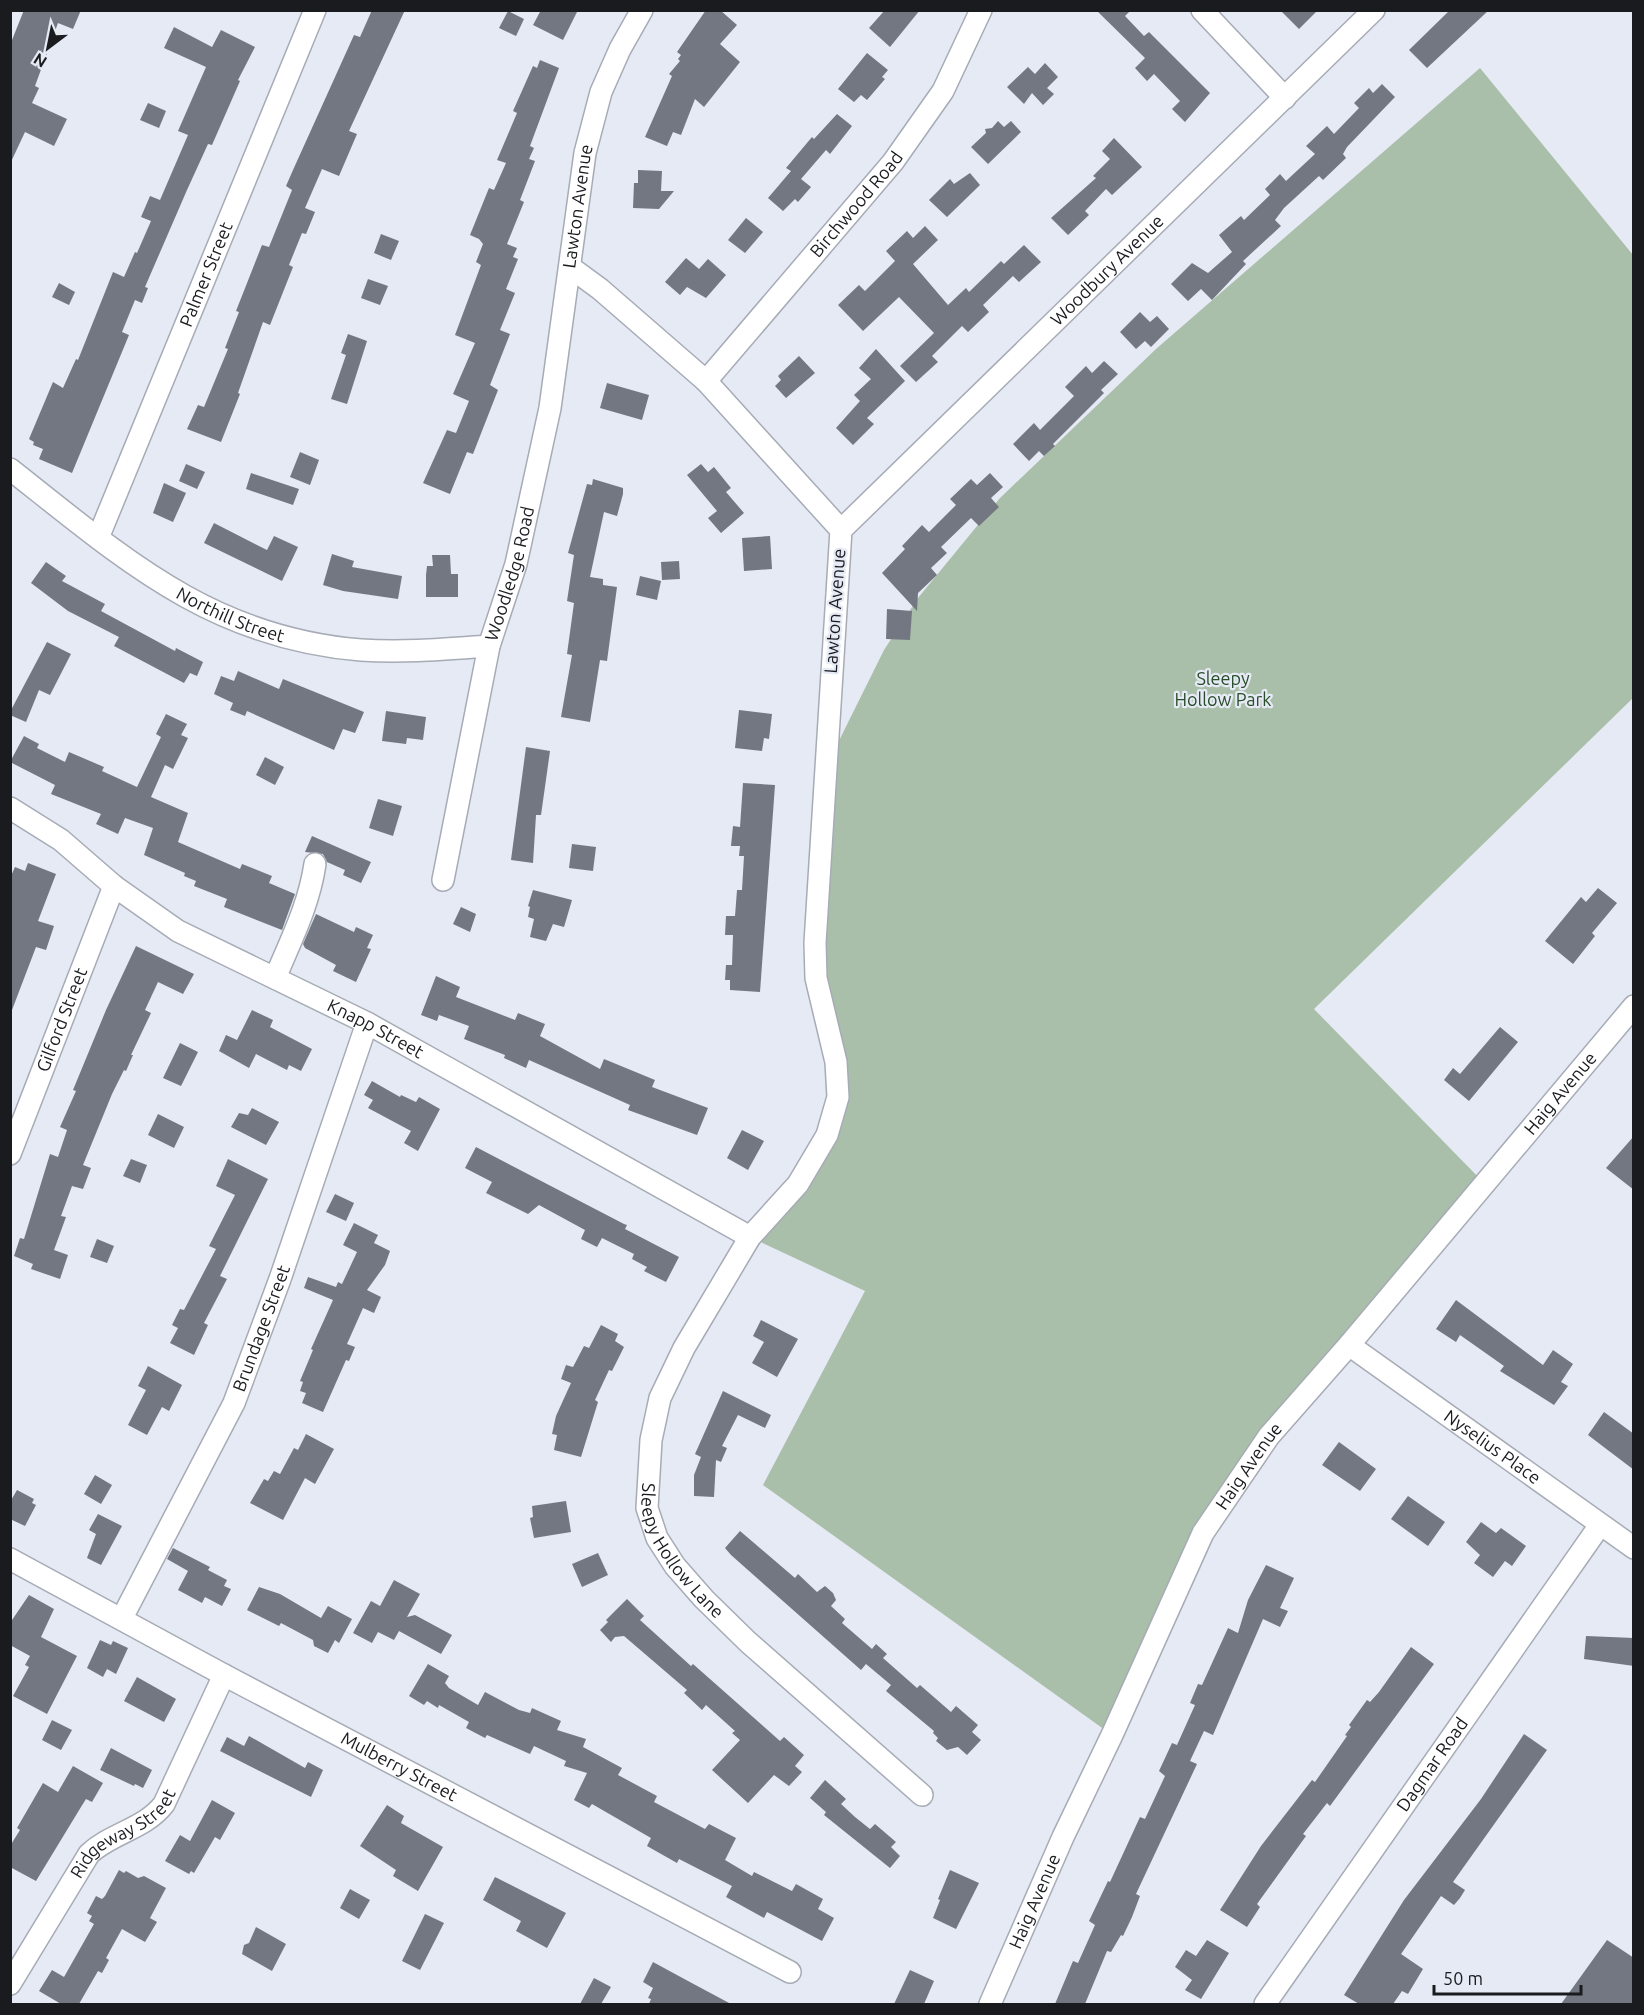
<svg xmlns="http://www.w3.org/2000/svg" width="1644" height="2015" font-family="Ubuntu,sans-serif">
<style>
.green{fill:#a9bfa9}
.building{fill:#737781}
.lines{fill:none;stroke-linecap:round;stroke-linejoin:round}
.minor-casing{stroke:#a6abb6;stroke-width:24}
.minor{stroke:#fff;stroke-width:21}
.labels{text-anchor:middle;stroke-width:4.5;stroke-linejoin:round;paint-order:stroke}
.street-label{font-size:18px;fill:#1a1b1f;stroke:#e5eaf5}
.park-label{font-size:18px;fill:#294d2a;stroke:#e5eaf5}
</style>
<rect width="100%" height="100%" fill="#e5eaf5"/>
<path class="green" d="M1480,68L1633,255V698L1314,1009L1485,1184L1231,1491L1112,1735L763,1485L865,1291L750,1237L776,1211L838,1097L816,978L821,777L884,650L918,598L1000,498L1156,349Z"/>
<g class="building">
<path d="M24,10H81L73,29L58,23L35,86L39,88L32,103L67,119L54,146L25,132L10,164V45Z"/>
<path d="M372,10H405L349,131L357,134L339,176L322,169L305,208L315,212L306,234L302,233L289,265L293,267L270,325L263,322L238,393L240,394L221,442L187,429L198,405L204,407L228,349L225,348L239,312L236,311L262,245L269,247L292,190L286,186L293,170L354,35L360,37Z"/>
<path d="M541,10H578L563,40L533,25Z"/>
<path d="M706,10H720L737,25L720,44L740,62L704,107L695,99L681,135L673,132L667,146L645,137L672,76L669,74L680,61L678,59L681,55L677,52Z"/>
<path d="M885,10H920L890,47L869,28Z"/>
<path d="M1096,10H1131L1125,16L1144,36L1149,32L1210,93L1185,122L1172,109L1180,101L1154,74L1147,81L1135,68L1145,58Z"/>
<path d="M1280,10H1318L1299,29Z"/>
<path d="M1450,10H1489L1427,68L1409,50Z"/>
<path d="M508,11L524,19L516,36L499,28Z"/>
<path d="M174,27L212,47L221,30L255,47L238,80L240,81L212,145L208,144L187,190L145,287L148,288L142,303L135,300L122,332L129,335L72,473L39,459L43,449L33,445L34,442L29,439L53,382L63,388L76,359L78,360L113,272L124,277L135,252L137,253L151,221L141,217L150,196L160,200L188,135L178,131L206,67L164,48Z"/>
<path d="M867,53L888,70L882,77L885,79L867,100L861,95L854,102L838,89Z"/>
<path d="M540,60L559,68L530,146L534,148L529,159L535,161L520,200L524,202L507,244L517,248L513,257L518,259L506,289L515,293L500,330L510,334L490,385L498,390L473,454L467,452L450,494L423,483L447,430L456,433L469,401L453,394L475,343L455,335L481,265L476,262L483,244L479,239L470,235L489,188L494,190L506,163L497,160L517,113L513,111L533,66L537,68Z"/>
<path d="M1045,63L1058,77L1047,88L1054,94L1043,105L1032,93L1024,104L1007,87L1028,67L1035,74Z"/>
<path d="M1382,84L1395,97L1347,147L1343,154L1346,158L1323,180L1319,176L1284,208L1275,220L1281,226L1243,261L1246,264L1212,300L1201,289L1188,301L1171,284L1192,263L1208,273L1232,252L1219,235L1241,216L1244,220L1270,195L1265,189L1280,174L1286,181L1315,154L1306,146L1327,126L1334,134L1359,108L1354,103L1369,88L1373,93Z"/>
<path d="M148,103L166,111L159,128L140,120Z"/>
<path d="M837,114L852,126L830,154L826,150L801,179L811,187L798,202L795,199L783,211L768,198L791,171L786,168L812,137L814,139Z"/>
<path d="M998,121L1004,127L1011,121L1021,132L988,164L971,147L986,133L985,129L992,128Z"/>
<path d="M1114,138L1142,167L1112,195L1106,189L1085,211L1089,215L1068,235L1051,218L1096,178L1093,176L1110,159L1102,151Z"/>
<path d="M638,170L662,171L661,191H674L659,209L633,208L634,183H638Z"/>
<path d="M970,173L980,185L947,217L929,200L950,179L954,184Z"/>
<path d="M746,218L763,232L745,253L728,240Z"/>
<path d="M925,226L938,240L913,264L948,305L966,288L969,292L1001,261L1004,264L1024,245L1041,262L1019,282L1013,276L983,305L989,312L968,332L962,326L932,356L938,362L916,382L900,366L934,333L899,297L863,331L838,305L859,285L865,291L895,261L886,251L907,231L913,238Z"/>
<path d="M381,234L399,241L391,260L374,253Z"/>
<path d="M686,258L699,269L708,259L726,275L706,298L687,287L680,295L665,282Z"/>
<path d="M368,279L388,286L380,305L361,298Z"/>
<path d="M59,283L75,292L69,305L52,297Z"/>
<path d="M1140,312L1150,322L1157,316L1169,329L1151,347L1145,341L1136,349L1120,332Z"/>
<path d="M348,334L367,341L347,404L331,399L346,355L341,353Z"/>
<path d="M876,349L905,381L867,418L874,424L853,445L836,428L860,401L854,395L871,379L859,368Z"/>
<path d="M799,356L815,373L786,398L775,386L781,380L778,376Z"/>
<path d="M1104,361L1118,374L1101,390L1104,393L1053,444L1055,446L1044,456L1039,451L1029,461L1013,444L1034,423L1040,430L1074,396L1065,387L1086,366L1092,373Z"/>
<path d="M607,383L649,395L642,420L600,408Z"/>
<path d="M300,452L319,460L310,485L290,477Z"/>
<path d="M186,464L205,472L197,489L179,481Z"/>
<path d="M701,464L708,472L714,467L731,488L726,492L744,513L721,533L708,518L717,511L687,475Z"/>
<path d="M251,473L299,489L293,505L246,489Z"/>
<path d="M990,473L1003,487L991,498L999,507L979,526L971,518L941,547L947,553L931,568L937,575L918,593L917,611L882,573L905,549L902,546L922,525L929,532L956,505L950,499L971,479L977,485Z"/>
<path d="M593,479L623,488V494L617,516L604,512L590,577L603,579V585L617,587L607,661L600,660L590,722L561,717L572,655L567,654L574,603L567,601L574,555L568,553L587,484L592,485Z"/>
<path d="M164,483L186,493L173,522L153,513Z"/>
<path d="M214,523L267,550L274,536L298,547L282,581L204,543Z"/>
<path d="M770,536L772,569L744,571L742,538Z"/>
<path d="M332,554L354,561L352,567L402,576L398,599L343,591L323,585Z"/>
<path d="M432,555H450L451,574H458V597H426V575L427,566H433Z"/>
<path d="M679,561L680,579L662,580L661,562Z"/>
<path d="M46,562L66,576L62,581L105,604L101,611L175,651L176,648L203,662L197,676L190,673L184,683L114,646L119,637L68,611L31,583Z"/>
<path d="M640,576L661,581L657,600L636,595Z"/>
<path d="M887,609L912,611L910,640L886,639Z"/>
<path d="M47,642L71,654L50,695L39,690L26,722L10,715V712Z"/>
<path d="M238,671L279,689L283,679L364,712L355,733L343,729L334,750L247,711L245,716L230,710L233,703L214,694L221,676L234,681Z"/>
<path d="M739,710L772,714L769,739L764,738L762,751L735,748Z"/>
<path d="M386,711L426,717L423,740L407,738L406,744L382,741Z"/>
<path d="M166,714L187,724L181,735L188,738L173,769L165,765L151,797L188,813L178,842L240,869L242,864L272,876L269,883L295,894L282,930L224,907L227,899L194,886L196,881L184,876L185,873L144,855L153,828L125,818L118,834L96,824L101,814L51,794L55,785L10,762L24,736L39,744L37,748L65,762L69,752L104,767L102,771L137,787L161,737L156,734Z"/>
<path d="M526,747L550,751L541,815H536L533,863L511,860Z"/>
<path d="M265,757L284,767L275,785L256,775Z"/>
<path d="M743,783L775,785L760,992L730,990V980H725L726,965H732L733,935H725L726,916H735L737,890H742L744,856H739L740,846H731L733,826L740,827Z"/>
<path d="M378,799L402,806L393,836L369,828Z"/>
<path d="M312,836L371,862L361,883L343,875L345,870L327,862L323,854L305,852Z"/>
<path d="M572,844L596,847L593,871L569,868Z"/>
<path d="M28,863L56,874L38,921L54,926L46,950L36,947L12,1010L10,878L15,867L25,871Z"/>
<path d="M1598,888L1617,903L1592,933L1595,936L1573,964L1545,941L1581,897L1586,902Z"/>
<path d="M533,890L572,900L564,927L553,924L546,941L530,937L534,919L528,917L530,907L528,906Z"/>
<path d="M461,907L476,914L470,932L453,924Z"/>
<path d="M316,914L354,932L356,927L373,935L367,948L371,949L356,982L333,971L336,965L305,948L303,944Z"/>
<path d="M136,946L194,974L183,994L158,982L145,1010L151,1013L131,1055H133L126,1071L124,1070L112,1094L83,1165L91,1168L83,1189L72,1186L61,1216L66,1217L54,1250L68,1255L60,1279L31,1269L33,1264L14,1256L20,1238L24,1239L50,1154L58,1157L67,1130L60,1127L76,1091L73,1090L106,1010Z"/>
<path d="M436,976L460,987L456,997L515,1020L518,1013L545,1024L540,1036L600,1069L604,1059L655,1080L652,1087L708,1108L697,1135L628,1110L630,1105L529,1060L526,1068L504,1058L505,1055L464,1039L469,1026L439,1015L437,1021L421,1015Z"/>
<path d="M252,1010L273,1020L270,1027L312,1049L301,1071L289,1065L287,1070L256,1054L249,1068L219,1051L226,1035L237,1040Z"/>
<path d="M1500,1027L1518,1042L1469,1101L1444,1080L1453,1068L1460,1074Z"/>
<path d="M180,1043L198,1052L181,1086L163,1078Z"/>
<path d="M372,1081L400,1097L401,1095L416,1102L419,1097L440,1109L418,1151L404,1143L411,1131L368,1108L373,1100L364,1095Z"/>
<path d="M252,1108L279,1122L266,1145L231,1127L239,1113L248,1115Z"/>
<path d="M158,1114L184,1127L174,1148L148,1135Z"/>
<path d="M742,1130L764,1141L748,1170L727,1158Z"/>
<path d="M1634,1136V1190L1606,1168Z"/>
<path d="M476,1147L624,1224L627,1225L625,1229L679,1257L666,1282L644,1271L647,1267L632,1259L634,1254L602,1238L597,1247L581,1239L585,1230L539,1205L528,1214L486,1193L492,1182L465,1168Z"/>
<path d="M131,1159L147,1165L140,1183L123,1176Z"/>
<path d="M228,1159L268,1179L220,1276L227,1279L204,1323L208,1325L194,1355L170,1343L178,1328L172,1325L180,1309L184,1310L216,1249L209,1246L235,1195L216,1186Z"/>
<path d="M335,1194L354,1203L346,1221L326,1212Z"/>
<path d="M354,1223L378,1235L374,1243L390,1251L385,1265L367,1290L381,1297L374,1313L363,1308L347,1344L355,1347L349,1361L346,1360L323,1412L302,1403L306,1393L300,1391L303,1382L300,1381L313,1350L311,1349L333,1300L304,1288L308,1277L336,1287L338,1282L342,1284L357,1252L343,1245Z"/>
<path d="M97,1239L114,1246L107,1263L90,1257Z"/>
<path d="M1456,1300L1543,1365L1553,1350L1573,1364L1561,1382L1568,1386L1554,1405L1500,1371L1504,1366L1460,1335L1456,1342L1436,1329Z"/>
<path d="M761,1320L798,1339L777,1377L752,1363L764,1342L753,1336Z"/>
<path d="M601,1325L618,1334L615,1341L624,1347L612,1371L609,1370L595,1400L598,1402L581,1457L554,1450L557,1435L552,1434L556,1416L571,1383L561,1379L566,1365L573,1367L584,1346L589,1348Z"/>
<path d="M148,1366L182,1385L169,1411L162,1407L147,1435L128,1425L146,1390L138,1386Z"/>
<path d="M723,1391L771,1415L765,1428L738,1415L722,1446L727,1448L721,1462L716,1460L714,1497L694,1496V1475L701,1457L695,1454Z"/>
<path d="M1604,1412L1634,1434V1470L1588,1435Z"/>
<path d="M306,1434L334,1449L315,1484L305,1478L283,1520L250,1503L264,1479L268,1481L274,1471L280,1474L294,1448L298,1450Z"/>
<path d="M1339,1442L1376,1469L1360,1491L1322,1465Z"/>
<path d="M95,1475L112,1485L101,1504L84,1494Z"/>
<path d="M17,1490L34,1499L32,1503L36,1505L25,1526L10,1519V1502Z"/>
<path d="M1408,1496L1445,1522L1428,1546L1391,1519Z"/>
<path d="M566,1501L571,1532L534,1538L530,1518L533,1517L532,1506Z"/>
<path d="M98,1514L122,1526L101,1565L87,1558L96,1534L89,1530Z"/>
<path d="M1481,1522L1496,1533L1501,1528L1526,1546L1512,1566L1505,1561L1493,1577L1474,1563L1480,1555L1466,1542Z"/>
<path d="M740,1531L795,1578L798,1574L817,1592L825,1586L833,1593L836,1600L831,1606L845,1619L842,1623L872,1649L876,1644L887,1654L883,1658L917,1688L920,1685L951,1712L956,1706L978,1725L972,1732L981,1740L967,1755L958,1747L947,1750L936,1741L938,1738L933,1733L934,1731L886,1691L891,1685L866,1664L861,1670L731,1555L725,1548Z"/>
<path d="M173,1548L210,1567L208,1570L227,1580L224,1586L231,1589L222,1606L205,1597L202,1603L178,1590L188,1571L167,1559Z"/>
<path d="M598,1553L608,1575L582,1587L572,1564Z"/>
<path d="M1266,1565L1294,1578L1280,1608L1288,1611L1280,1627L1263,1619L1213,1735L1204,1731L1190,1761L1197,1764L1136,1894L1140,1896L1132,1917L1123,1936L1121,1935L1111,1952L1107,1951L1085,2004H1055L1073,1961L1078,1963L1095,1925L1089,1921L1108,1881L1110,1882L1140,1817L1145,1819L1165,1776L1159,1771L1172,1743L1177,1745L1195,1705L1190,1703L1198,1684L1202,1685L1228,1628L1238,1633L1248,1600Z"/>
<path d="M394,1580L420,1594L407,1617L415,1615L452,1635L441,1654L399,1631L394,1640L378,1632L372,1643L353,1633L371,1601L380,1606Z"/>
<path d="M259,1587L280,1594L321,1618L328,1606L352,1619L339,1643L335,1640L328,1653L314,1646L313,1640L281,1623L279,1626L247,1610Z"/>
<path d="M29,1595L54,1609L41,1637L77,1656L47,1714L13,1696L29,1667L25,1665L30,1656L10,1645V1623Z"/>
<path d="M627,1599L644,1616L640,1620L691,1666L693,1664L780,1741L784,1737L804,1755L795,1766L802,1772L789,1786L774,1775L748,1803L712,1770L740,1740L732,1733L735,1731L706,1705L702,1710L684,1693L687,1690L624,1636L615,1637L611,1642L600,1630L608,1622L606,1620Z"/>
<path d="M1586,1636L1634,1638V1666L1584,1659Z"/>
<path d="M100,1640L111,1645L113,1641L128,1648L116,1674L107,1669L103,1677L87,1668Z"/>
<path d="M1411,1647L1434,1664L1330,1806L1327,1803L1303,1834L1306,1836L1257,1904L1260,1907L1247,1927L1220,1910L1261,1846L1312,1780L1315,1782L1347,1736L1345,1735L1351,1727L1349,1725L1367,1700L1370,1702L1379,1692Z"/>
<path d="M428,1664L449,1676L445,1683L449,1688L478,1705L485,1692L519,1710L530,1713L532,1708L561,1721L557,1730L586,1739L583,1747L622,1768L618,1775L657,1796L654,1802L705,1829L709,1824L736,1838L725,1860L752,1876L754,1872L792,1891L796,1884L823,1899L818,1909L834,1918L822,1941L767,1912L764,1918L726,1897L732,1886L679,1859L677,1863L647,1846L651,1838L592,1804L589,1808L574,1800L587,1773L564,1766L566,1761L534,1746L530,1754L487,1735L485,1738L466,1728L469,1722L439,1705L438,1708L427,1701L424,1705L409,1696Z"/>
<path d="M137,1677L176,1699L164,1722L124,1701Z"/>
<path d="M52,1720L72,1730L61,1750L42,1740Z"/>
<path d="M1524,1734L1547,1750L1453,1882L1465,1890L1460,1898L1454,1905L1441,1896L1401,1954L1423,1969L1408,1994L1402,1991L1393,2004H1359L1344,1995L1404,1900L1481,1799Z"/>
<path d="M249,1736L305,1768L308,1762L323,1770L311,1797L220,1751L227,1737L244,1746Z"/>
<path d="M111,1748L152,1770L143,1788L135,1784L134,1786L100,1770Z"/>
<path d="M73,1766L103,1783L92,1802L86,1799L81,1807L36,1881L10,1867V1846L20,1830L17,1828L43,1783L58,1792Z"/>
<path d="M825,1780L846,1799L841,1804L855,1817L870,1829L875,1824L896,1842L891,1847L900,1856L890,1868L824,1815L826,1812L810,1798Z"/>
<path d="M212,1800L235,1813L220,1840L215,1837L194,1873L191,1871L189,1874L165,1861L180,1835L190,1841Z"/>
<path d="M387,1805L404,1816L401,1823L443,1847L418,1891L393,1876L396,1870L360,1846Z"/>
<path d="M119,1870L124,1873L126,1871L138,1878L144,1876L166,1888L150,1918L157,1922L145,1942L122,1929L106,1958L109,1960L102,1973L98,1971L79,2004H61L39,1991L52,1970L64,1977L94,1924L89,1921L92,1916L87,1913L96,1896L102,1899L105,1896Z"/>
<path d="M950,1870L979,1883L956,1929L933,1918L940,1900L938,1899Z"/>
<path d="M495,1877L566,1913L547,1948L516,1931L521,1921L483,1900Z"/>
<path d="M350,1889L370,1900L359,1919L340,1908Z"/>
<path d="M425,1914L444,1923L420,1970L402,1961Z"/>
<path d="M256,1927L286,1944L272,1971L242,1954L244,1945L249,1943Z"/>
<path d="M1207,1940L1229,1953L1201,1999L1185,1990L1192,1980L1175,1967L1186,1950L1196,1956Z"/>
<path d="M1607,1940L1634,1958V2004H1561Z"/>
<path d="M653,1962L688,1981L731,2004H649L651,1999L648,1998L653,1988L643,1982Z"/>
<path d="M910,1970L934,1981L924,2004H894Z"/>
<path d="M594,1978L611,1987L601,2004H580Z"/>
</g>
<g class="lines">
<defs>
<g id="minor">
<path d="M1202,10L1285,98"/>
<path id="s1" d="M570,267L600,289L706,381L841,530L815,943L816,978L836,1062L838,1097L827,1135L798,1184L750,1237L684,1348L660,1398L651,1440L647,1508L657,1538L675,1566L704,1599L748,1642L922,1795"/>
<path id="s2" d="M706,381L893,162L943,91L981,10"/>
<path id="s3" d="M10,469C123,558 211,638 361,650C404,653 447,649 489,646"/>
<path id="s4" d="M841,530L1374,10"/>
<path id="s5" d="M98,538L315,10"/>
<path id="s6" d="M10,808L61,840L114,886L178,931L367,1023L750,1237"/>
<path id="s7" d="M443,880L489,646L516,564L550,408L585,153L601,92L620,49L642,10"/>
<path d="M275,978C291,940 309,905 315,864"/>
<path id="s8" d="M10,1154L114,886"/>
<path id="s9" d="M1349,1345L1634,1548"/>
<path id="s10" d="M10,1559L224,1675L790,1972"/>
<path id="s11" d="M122,1618L234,1403L280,1279L367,1023"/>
<path id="s12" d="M10,1984L89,1854C111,1833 145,1829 164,1804L224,1675"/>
<path id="s13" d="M990,2004L1063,1837L1112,1735L1203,1533L1269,1436L1349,1345L1634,1006"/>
<path id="s14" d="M1265,2004L1600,1525"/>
</g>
</defs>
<use href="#minor" class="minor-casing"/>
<use href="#minor" class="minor"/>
</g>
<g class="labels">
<g class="street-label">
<text dy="6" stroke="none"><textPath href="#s7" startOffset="688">Lawton Avenue</textPath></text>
<text dy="6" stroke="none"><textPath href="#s2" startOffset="232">Birchwood Road</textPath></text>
<text dy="6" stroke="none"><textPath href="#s4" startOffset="372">Woodbury Avenue</textPath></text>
<text dy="6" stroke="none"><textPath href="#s5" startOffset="285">Palmer Street</textPath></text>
<text dy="6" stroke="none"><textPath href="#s7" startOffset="314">Woodledge Road</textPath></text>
<text transform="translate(835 611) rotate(-86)" y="6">Lawton Avenue</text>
<text dy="6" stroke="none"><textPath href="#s3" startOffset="266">Northill Street</textPath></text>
<text dy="6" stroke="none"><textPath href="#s8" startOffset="144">Gilford Street</textPath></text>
<text dy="6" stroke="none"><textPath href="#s6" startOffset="429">Knapp Street</textPath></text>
<text dy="6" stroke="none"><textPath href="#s13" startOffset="1084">Haig Avenue</textPath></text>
<text dy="6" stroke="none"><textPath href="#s11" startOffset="322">Brundage Street</textPath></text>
<text dy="6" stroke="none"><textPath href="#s9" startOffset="176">Nyselius Place</textPath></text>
<text dy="6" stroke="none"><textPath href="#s13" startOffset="598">Haig Avenue</textPath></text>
<text dy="6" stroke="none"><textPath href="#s1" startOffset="1466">Sleepy Hollow Lane</textPath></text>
<text dy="6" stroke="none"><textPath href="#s14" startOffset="292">Dagmar Road</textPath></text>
<text dy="6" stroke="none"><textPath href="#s10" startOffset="441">Mulberry Street</textPath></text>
<text dy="6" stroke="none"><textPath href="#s12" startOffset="192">Ridgeway Street</textPath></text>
<text dy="6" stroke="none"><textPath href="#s13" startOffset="112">Haig Avenue</textPath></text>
</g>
<g class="park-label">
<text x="1223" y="685">Sleepy<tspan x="1223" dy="21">Hollow Park</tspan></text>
</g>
</g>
<rect width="1644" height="2015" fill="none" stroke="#1a1b1f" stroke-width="24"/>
<g transform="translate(48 48) rotate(212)" stroke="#e5eaf5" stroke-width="4.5" paint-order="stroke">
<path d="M0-4.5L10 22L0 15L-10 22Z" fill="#1a1b1f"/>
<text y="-9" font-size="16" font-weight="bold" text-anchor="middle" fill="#1a1b1f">N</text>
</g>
<path d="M1434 1985v9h147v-9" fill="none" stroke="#1a1b1f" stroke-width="3"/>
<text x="1443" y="1985" font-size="18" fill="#1a1b1f" stroke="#e5eaf5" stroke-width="4.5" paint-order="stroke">50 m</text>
</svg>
